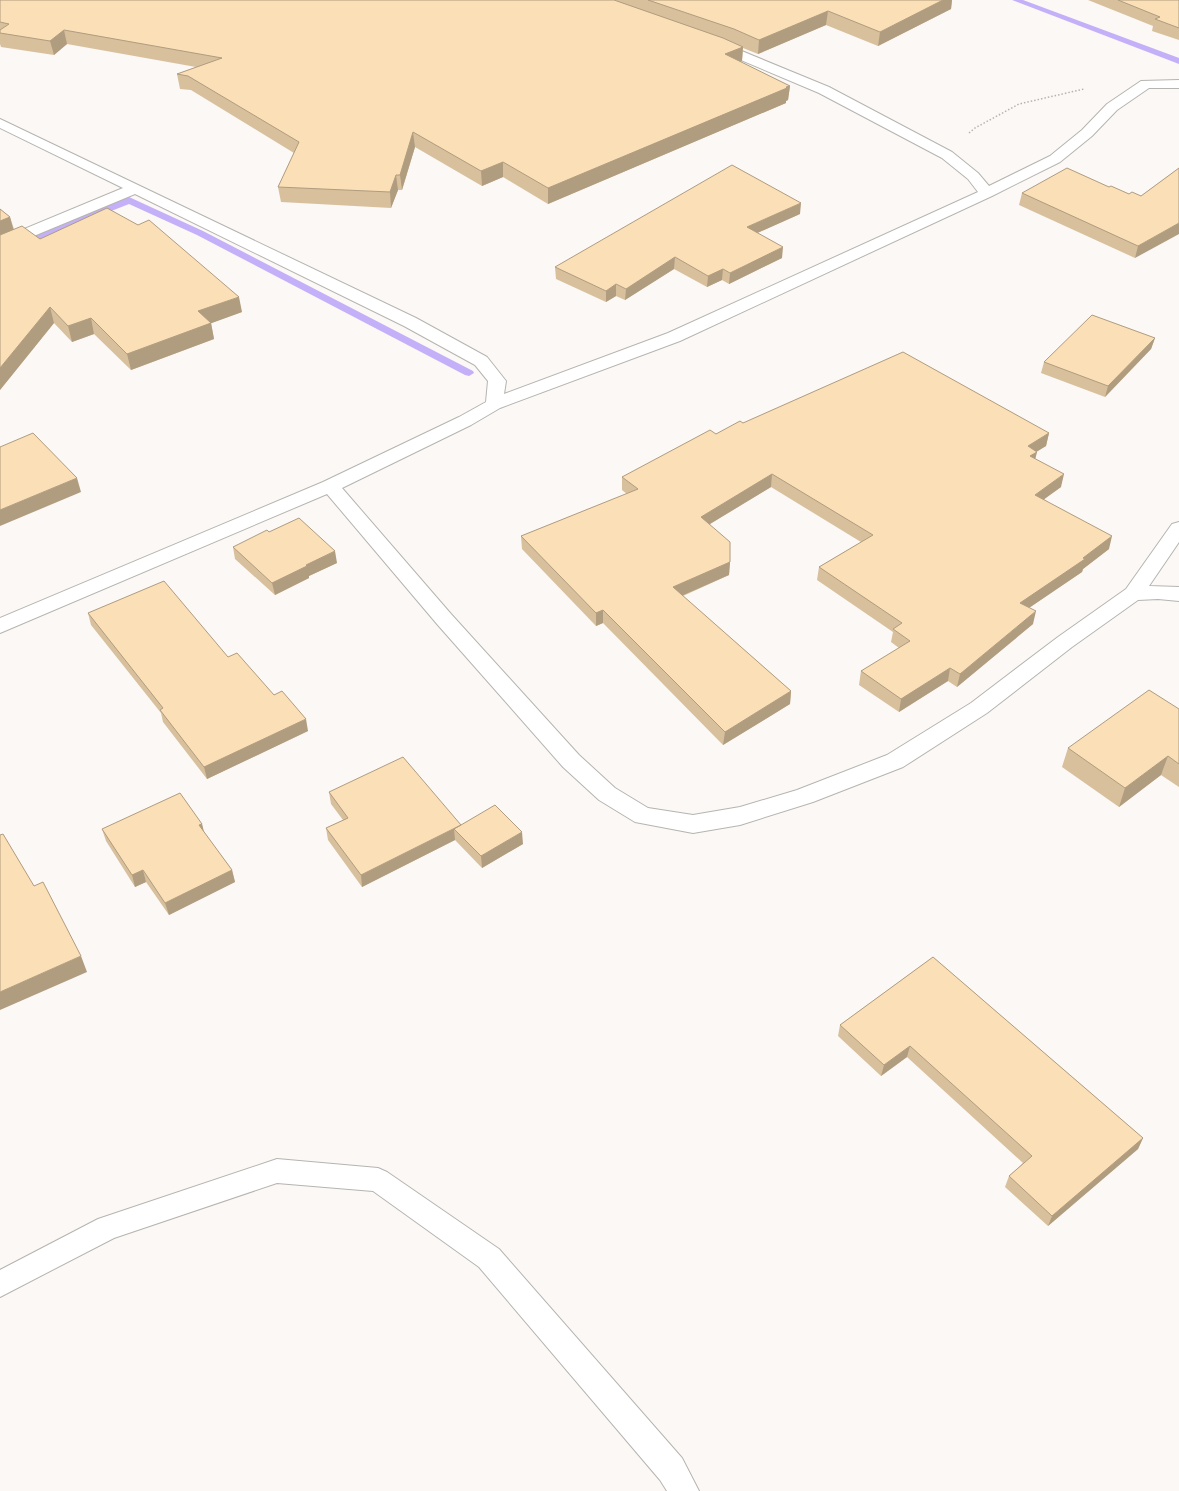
<svg xmlns="http://www.w3.org/2000/svg" width="1179" height="1491" font-family="Signika,sans-serif">
<style>
.lines{fill:none;stroke-linecap:round;stroke-linejoin:round}
.stream{fill:#c3b0f8;fill-rule:evenodd}
.service-casing{stroke:#b6b4b0;stroke-width:2}
.minor-casing{stroke:#b6b4b0;stroke-width:2}
.path{stroke:#b5b3b0;stroke-width:1.5;stroke-dasharray:1.5 2;stroke-linecap:butt}
.service{fill:#fff;fill-rule:evenodd}
.minor{fill:#fff;fill-rule:evenodd}
.wall{fill:#d8c09d}
.shaded-wall{fill:#b09c7f}
.building{fill:#fbdfb6;stroke:#b09c7f}
</style>
<rect width="100%" height="100%" fill="#fbf8f5"/>
<g class="lines">
<g class="stream">
<path d="M1012,0H1023L1179,58V64Z"/>
<path d="M129,197L203,231L473,371L474,373L469,376L465,375L197,235L129,204L0,255V248Z"/>
</g>
<defs>
<path id="service" d="M277,1159L378,1168L387,1172L499,1249L682,1458L699,1491H667L660,1480L479,1267L373,1191L277,1183L114,1238L0,1297V1270L98,1219Z"/>
<path id="minor" d="M715,40L829,87L952,152L978,173L989,186L1050,156L1082,130L1107,104L1141,81L1179,80V88H1149L1117,110L1092,136L1060,162L992,196L680,341L500,408L471,425L342,488L451,614L579,755L615,788L648,808L693,815L740,807L797,790L887,755L971,703L1058,637L1126,589L1172,524L1179,522V542L1149,586L1179,587V601L1158,599L1138,600L1072,647L987,713L903,767L813,802L740,825L693,833L635,822L599,800L563,767L437,624L327,494L0,633V618L323,482L459,417L486,402L488,381L475,365L404,326L135,194L0,250V239L123,188L0,128V119L416,318L487,357L506,381L504,394L668,333L978,192L968,179L942,158L819,93L710,47L708,44L710,41Z"/>
</defs>
<use href="#service" class="service-casing"/>
<use href="#minor" class="minor-casing"/>
<path class="path" d="M969,133L975,128L1019,104L1084,89"/>
<use href="#service" class="service"/>
<use href="#minor" class="minor"/>
</g>
<g class="wall">
<path d="M0,0H952L951,9L878,46L826,25L758,54L743,48L742,61L740,62L790,86L788,100L786,101V103L548,204L503,177L482,186L415,147L402,190H398L391,208L281,202L278,187L294,153L191,90L180,89L177,74L196,67L67,44L54,55L1,47L0,44Z"/>
<path d="M1088,0H1179V40L1152,31L1153,26Z"/>
<path d="M1179,168L1135,258L1019,205L1022,193L1109,187L1129,194L1141,196Z"/>
<path d="M0,209L10,217L14,229L242,312L211,323L214,339L131,370L94,334L72,342L54,323L0,390Z"/>
<path d="M800,214L757,233L782,258L729,284L722,280L707,287L674,269L625,300L616,296L606,302L556,279L555,267Z"/>
<path d="M1155,338L1151,349L1105,397L1041,373L1044,362Z"/>
<path d="M743,423L1049,433L1046,446L1037,451L1035,459L1061,487L1044,499L1109,549L1083,569L1082,572L1029,608L1033,624L957,687L948,681L899,712L859,685L861,671L899,648L891,642L893,632L817,580L819,567L861,542L771,487L710,524L730,562L729,575L683,596L791,691L790,704L723,745L603,623L596,626L522,549L521,536L627,494L622,490V477L716,434Z"/>
<path d="M269,532L337,563L309,576V578L275,595L235,559L233,547Z"/>
<path d="M88,613L228,657L274,695L308,731L207,779L163,722L161,713L91,625Z"/>
<path d="M1179,709V787L1161,775L1119,807L1062,767L1068,748Z"/>
<path d="M329,792L461,825L523,844L482,868L455,840L362,887L328,840L326,828L343,820L331,804Z"/>
<path d="M202,824L204,833L232,870L235,882L169,915L146,882L135,887L106,841L102,829Z"/>
<path d="M933,957L1143,1138L1138,1149L1048,1226L1005,1187L1009,1176L1023,1163L907,1057L881,1076L838,1036L840,1025Z"/>
</g>
<g class="shaded-wall">
<path d="M943,0H952L951,9L878,46L880,32Z"/>
<path d="M828,11L826,25L758,54L759,40Z"/>
<path d="M64,30L67,44L54,55L50,41Z"/>
<path d="M743,47L742,61L724,69L725,54Z"/>
<path d="M790,86L788,100L786,101V103L548,204V188Z"/>
<path d="M413,132L415,147L402,190L400,175Z"/>
<path d="M503,162V177L482,186L481,171Z"/>
<path d="M396,175L398,190L391,208L390,192Z"/>
<path d="M801,203L800,214L746,238L747,227Z"/>
<path d="M10,217L14,232L0,237V221Z"/>
<path d="M1179,223V234L1135,258L1138,246Z"/>
<path d="M783,247L782,258L729,284L730,273Z"/>
<path d="M675,257L674,269L625,300L626,289Z"/>
<path d="M723,269L722,280L707,287L708,276Z"/>
<path d="M616,284V296L606,302V291Z"/>
<path d="M239,297L242,312L201,327L198,311Z"/>
<path d="M50,307L54,323L0,390V368Z"/>
<path d="M91,318L94,334L72,342L68,326Z"/>
<path d="M211,323L214,339L131,370L127,354Z"/>
<path d="M1155,338L1151,349L1105,397L1108,386Z"/>
<path d="M1049,433L1046,446L1025,459L1028,446Z"/>
<path d="M1037,452L1034,464L1030,456Z"/>
<path d="M772,474L771,487L700,530L701,517Z"/>
<path d="M1064,474L1061,487L1032,508L1035,495Z"/>
<path d="M77,478L81,492L0,526V510Z"/>
<path d="M1112,536L1109,549L1083,569L1082,572L1017,616L1020,603Z"/>
<path d="M335,551L337,563L309,576V578L275,595L272,583L306,565Z"/>
<path d="M730,562L729,575L672,600L673,587Z"/>
<path d="M603,610V623L596,626V613Z"/>
<path d="M1036,611L1033,624L957,687L960,674Z"/>
<path d="M950,668L948,681L899,712L901,699Z"/>
<path d="M791,691L790,704L723,745L725,732Z"/>
<path d="M306,719L308,731L207,779L204,767Z"/>
<path d="M1168,756L1161,775L1119,807L1125,788Z"/>
<path d="M202,824L205,836L199,825Z"/>
<path d="M461,825L454,829L455,840L362,887L361,875Z"/>
<path d="M522,832L523,844L482,868L481,856Z"/>
<path d="M143,870L146,882L135,887L132,875Z"/>
<path d="M232,870L235,882L169,915L165,903Z"/>
<path d="M81,956L87,972L0,1010V992Z"/>
<path d="M910,1046L907,1057L881,1076L884,1065Z"/>
<path d="M1143,1138L1138,1149L1048,1226L1052,1216Z"/>
</g>
<g class="building">
<path d="M0,0H614L723,38L743,47L725,54L790,86L786,87L787,88L548,188L503,162L481,171L413,132L400,175H396L390,192L278,187L299,142L188,76L177,74L222,58L64,30L50,41L0,33V30L9,24L0,22Z"/>
<path d="M648,0H943L880,32L828,11L759,40L734,29Z"/>
<path d="M1118,0H1179V28L1155,19L1160,17Z"/>
<path d="M732,165L801,203L747,227L783,247L730,273L723,269L708,276L675,257L626,289L616,284L606,291L555,267Z"/>
<path d="M1067,168L1109,187L1111,186L1129,194L1132,192L1141,196L1179,168V223L1138,246L1022,193Z"/>
<path d="M107,208L138,225L149,220L239,297L198,311L211,323L127,354L91,318L68,326L50,307L0,368V235L22,226L40,239Z"/>
<path d="M0,209L10,217L0,221Z"/>
<path d="M1092,315L1155,338L1108,386L1044,362Z"/>
<path d="M903,352L1049,433L1028,446L1037,452L1030,456L1064,474L1035,495L1112,536L1083,558L1085,559L1020,603L1036,611L960,674L950,668L901,699L861,671L910,641L893,629L902,623L819,567L873,535L772,474L701,517L730,542V562L673,587L791,691L725,732L603,610L596,613L521,536L638,489L622,477L710,430L716,434L740,421L743,423Z"/>
<path d="M33,433L77,478L0,510V447Z"/>
<path d="M299,518L335,551L306,565L307,566L272,583L233,547L267,530L269,532Z"/>
<path d="M164,581L228,657L237,653L274,695L282,691L306,719L204,767L160,710L163,708L88,613Z"/>
<path d="M1149,690L1179,709V764L1168,756L1125,788L1068,748Z"/>
<path d="M403,757L461,825L495,805L522,832L481,856L454,829L461,825L361,875L326,828L348,818L329,792Z"/>
<path d="M180,793L202,824L199,825L232,870L165,903L143,870L132,875L102,829Z"/>
<path d="M3,834L34,886L43,882L81,956L0,992V835Z"/>
<path d="M933,957L1143,1138L1052,1216L1009,1176L1032,1156L910,1046L884,1065L840,1025Z"/>
</g>
</svg>
